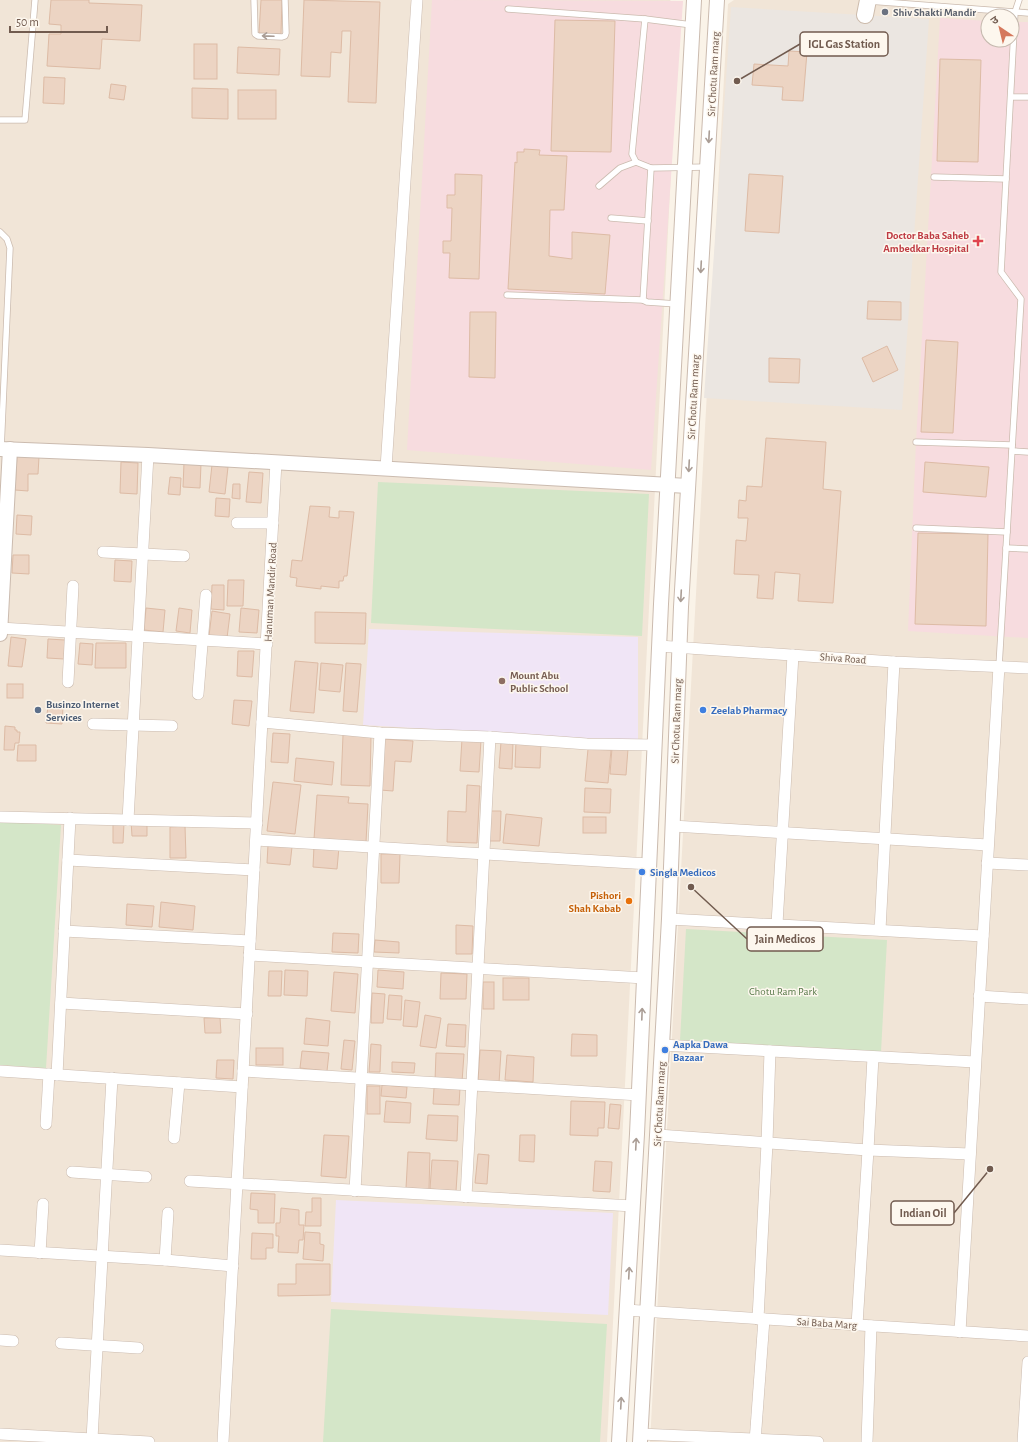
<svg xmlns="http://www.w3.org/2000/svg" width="1028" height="1442" font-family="'Alegreya Sans','Noto Sans Devanagari',sans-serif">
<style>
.residential{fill:#f1e5d7;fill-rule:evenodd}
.industrial{fill:#ebe6e1}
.education{fill:#f0e5f6}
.medical{fill:#f7dcdf}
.green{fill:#d4e6c8}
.building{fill:#ecd4c3;stroke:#ddbba5}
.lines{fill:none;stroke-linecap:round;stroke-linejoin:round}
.service-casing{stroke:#cbbbaf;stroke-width:7}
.minor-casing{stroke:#cbbbaf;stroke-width:12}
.tertiary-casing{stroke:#cbbbaf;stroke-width:16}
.secondary-casing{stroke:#cdbcad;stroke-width:18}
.service{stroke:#fff;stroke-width:5.5}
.minor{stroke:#fff;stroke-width:11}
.tertiary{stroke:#fff;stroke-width:14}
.secondary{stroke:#fff;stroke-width:16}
.oneway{stroke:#aa9d95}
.worship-dot{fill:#6b7280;stroke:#fdf7ee;stroke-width:1.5}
.health-dot{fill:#e0444e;stroke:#fdf7ee;stroke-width:1.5}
.education-dot{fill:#8d6e63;stroke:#fdf7ee;stroke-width:1.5}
.service-dot{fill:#5c6f8a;stroke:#fdf7ee;stroke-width:1.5}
.shop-dot{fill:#3f7fe0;stroke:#fdf7ee;stroke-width:1.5}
.food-dot{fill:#e8710a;stroke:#fdf7ee;stroke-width:1.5}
.labels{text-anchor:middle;stroke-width:3;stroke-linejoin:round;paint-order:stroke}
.worship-label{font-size:11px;font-weight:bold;fill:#5b616d;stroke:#fdf7ee;text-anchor:start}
.street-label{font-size:11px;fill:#715b4f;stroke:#fdf7ee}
.health-label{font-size:11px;font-weight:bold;fill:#be3a42;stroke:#fdf7ee;text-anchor:end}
.education-label{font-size:11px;font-weight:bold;fill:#785e54;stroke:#fdf7ee;text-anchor:start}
.service-label{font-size:11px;font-weight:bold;fill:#4e5e75;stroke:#fdf7ee;text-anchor:start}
.shop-label{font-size:11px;font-weight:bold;fill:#366cbe;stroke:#fdf7ee;text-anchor:start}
.food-label{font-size:11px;font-weight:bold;fill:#c56008;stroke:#fdf7ee;text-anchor:end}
.park-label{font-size:11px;fill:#597a4b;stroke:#fdf7ee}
.leader{fill:none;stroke:#715b4f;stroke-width:1.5}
.callout-dot{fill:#715b4f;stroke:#fdf7ee;stroke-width:1.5}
.callout{fill:#fdf7ee;stroke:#715b4f;stroke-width:1.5}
.callout-label{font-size:12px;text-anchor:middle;font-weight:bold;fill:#715b4f}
</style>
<rect width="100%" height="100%" fill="#faf3e8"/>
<g class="residential">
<path d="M0,0H670L679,12L607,1442H0Z"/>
<path d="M734,0H876L1028,9V1442H650L728,4ZM988,16H1012V40H988Z"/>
</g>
<path class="industrial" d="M731,7L929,19L902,410L704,398Z"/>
<g class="education">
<path d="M369,629L638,637V741L363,725Z"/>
<path d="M336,1200L613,1213L608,1315L331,1302Z"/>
</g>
<g class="medical">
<path d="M432,0L683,1L651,470L407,450Z"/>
<path d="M940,18L988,21V40H1012V22H1028V638L908,631L916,442Z"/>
</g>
<g class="green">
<path d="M378,482L649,494L642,636L371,623Z"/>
<path d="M0,821L61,825L46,1068L0,1065Z"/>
<path d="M686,929L887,940L881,1052L680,1041Z"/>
<path d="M331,1309L607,1324L600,1442H323Z"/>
</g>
<g class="building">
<path d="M51,0H89V3L142,5L140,41L102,39L100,69L47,66L49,34H61V25L49,24Z"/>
<path d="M261,0H282L281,34L259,33Z"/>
<path d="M304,0L380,2L376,103L348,102L351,31H342L341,53L331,52L330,77L301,76Z"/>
<path d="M555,20L615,21L611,152L551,151Z"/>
<rect x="194" y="44" width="23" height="35"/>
<path d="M238,47L280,49L279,75L237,73Z"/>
<path d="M789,51L807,52L803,101L782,100L783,87L752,85L754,64L788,66Z"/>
<path d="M940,59L981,60L978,162L937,161Z"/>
<path d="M44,77L65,78L64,104L43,103Z"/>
<path d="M111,84L126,86L124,100L109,98Z"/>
<path d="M192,88L228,89V119L192,118Z"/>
<rect x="238" y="90" width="38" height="29"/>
<path d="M524,149L540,150L539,155L567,156L564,210H550L549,256L572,259V232L610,235L605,294L508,289L515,162L517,163V152H524Z"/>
<path d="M455,174L482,175L479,279L449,278L450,253H443V241H451L452,208H447V195H455Z"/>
<path d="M749,174L783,176L779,233L745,231Z"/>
<path d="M868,301L901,302V320L867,319Z"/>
<path d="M470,312H496L495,378L469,377Z"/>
<path d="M926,340L958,342L953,433L921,432Z"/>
<path d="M887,346L898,370L873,382L862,358Z"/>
<path d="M769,358L800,359L799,383L769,382Z"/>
<path d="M766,438L826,442L823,489L841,491L833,603L798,601L800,574L775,572L773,599L757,598L759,575L734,574L736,540L746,541L748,518H738L739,500L746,501L747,486L762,487Z"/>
<path d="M17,456L39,457L38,474H28V491L15,490Z"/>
<path d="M121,462L138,463L137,494L120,493Z"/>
<path d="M925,462L989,467L986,497L923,492Z"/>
<path d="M184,463L201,464L200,488L183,487Z"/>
<path d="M212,465L228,467L225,494L209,492Z"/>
<path d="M249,472L263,473L261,503L246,502Z"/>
<path d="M170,477L181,478L180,495L168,494Z"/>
<path d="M233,484H240V499L232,498Z"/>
<path d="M216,498L230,499L229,517L215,516Z"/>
<path d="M310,506L330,507L329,517L339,518V511L354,512L347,576H344L343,581H339V588L321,586V589L296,586L297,578L290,577L292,560L302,561Z"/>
<path d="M17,515L32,516L31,535L16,534Z"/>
<path d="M918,533L988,534L986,626L915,624Z"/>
<path d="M13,555H29V574L12,573Z"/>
<path d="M115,560L132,561L131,582L114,581Z"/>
<path d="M228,580H244L243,606H227Z"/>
<path d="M212,585H224V610L211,609Z"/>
<path d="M146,608L165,610L163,632L144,630Z"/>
<path d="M179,608L192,610L190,633L176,631Z"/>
<path d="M241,608L259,610L257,633L239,632Z"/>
<path d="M212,611L230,614L227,638L209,636Z"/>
<path d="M315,612L366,613L365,644L315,643Z"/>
<path d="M11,637L26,639L22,667L8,666Z"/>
<path d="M48,639L65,640L64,659L47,658Z"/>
<path d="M80,643L93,644L92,665L78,664Z"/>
<path d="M96,643H126V668H95Z"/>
<path d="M238,651H254L252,677L237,676Z"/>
<path d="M295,661L318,663L314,713L290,711Z"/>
<path d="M321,663L343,665L340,692L319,690Z"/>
<path d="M346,663L361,664L357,712L343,711Z"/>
<rect x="7" y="684" width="16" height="14"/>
<path d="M234,700L252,701L249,726L232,724Z"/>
<path d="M48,706L63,707L62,724L46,723Z"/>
<path d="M5,726L15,727V730H17V732H20L19,743H15L14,750H4Z"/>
<path d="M273,733L290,734L288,763L271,762Z"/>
<path d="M343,735L371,736L370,786L341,785Z"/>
<path d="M383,739L413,741L411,762L395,761L393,791L380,790Z"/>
<path d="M462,739L481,740L479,772L460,771Z"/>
<path d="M516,741L541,742L540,768L515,767Z"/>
<path d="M501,742L513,743L512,769L499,768Z"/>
<path d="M18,745H36V761H17Z"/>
<path d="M612,748L628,749L626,775L610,774Z"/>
<path d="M588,749L611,750L608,783L585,781Z"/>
<path d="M296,758L334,762L332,785L294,781Z"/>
<path d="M273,782L301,785L295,834L267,831Z"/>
<path d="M467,785L480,786L477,843L447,842L448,811L466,812Z"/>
<path d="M585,788L611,789L610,813L584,812Z"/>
<path d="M317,795L349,797L348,803L368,804L366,842L314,839Z"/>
<path d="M489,811H501L500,841H488Z"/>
<path d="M506,814L542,818L539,846L503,843Z"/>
<rect x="583" y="817" width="23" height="16"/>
<path d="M131,821H147V836H132Z"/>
<path d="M113,823H124L123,843H113Z"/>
<path d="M185,826L186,858H170V827Z"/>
<path d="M268,845L292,847L290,865L267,863Z"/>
<path d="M314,846L339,847L337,869L313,867Z"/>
<path d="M381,854H400L399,883H381Z"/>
<path d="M161,902L195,906L193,930L159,927Z"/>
<path d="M127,904L154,906L152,927L126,925Z"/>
<path d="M456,925L473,926L472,954H456Z"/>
<path d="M333,933L359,934L358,953L332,952Z"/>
<path d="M375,940L399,942V953L374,952Z"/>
<path d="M285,970L308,971L307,996L284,995Z"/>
<path d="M378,970L404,972L403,989L377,987Z"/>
<path d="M269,971H282L281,996H268Z"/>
<path d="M334,972L358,974L355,1013L331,1011Z"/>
<path d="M441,973L467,974L466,999H440Z"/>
<rect x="503" y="978" width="26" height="22"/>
<rect x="483" y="982" width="11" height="27"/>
<path d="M372,993L385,994L383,1023H371Z"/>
<path d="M389,995L402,996L401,1020L387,1019Z"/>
<path d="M405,1000L420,1002L417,1027L403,1026Z"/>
<path d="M425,1015L441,1018L436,1048L420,1046Z"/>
<path d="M204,1018H220L221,1033H205Z"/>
<path d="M306,1018L330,1021L328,1046L304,1044Z"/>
<path d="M448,1024L466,1025L465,1047L446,1046Z"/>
<path d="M572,1034L597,1035V1056H571Z"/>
<path d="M344,1040L355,1041L352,1070L341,1069Z"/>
<path d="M371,1044L381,1045L380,1072H369Z"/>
<rect x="256" y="1048" width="27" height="17"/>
<path d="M480,1050L501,1051L499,1083L478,1081Z"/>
<path d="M302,1051L329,1053L327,1071L300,1068Z"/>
<path d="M436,1053L464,1054L462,1082L435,1081Z"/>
<path d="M507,1055L534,1057L533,1082L505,1080Z"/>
<path d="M217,1060H234L233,1079L216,1078Z"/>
<path d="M392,1062L415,1063L414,1073L392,1072Z"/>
<path d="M382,1085L407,1087L406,1098L381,1096Z"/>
<rect x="367" y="1086" width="13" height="28"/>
<path d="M434,1088H460L459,1105L433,1104Z"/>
<path d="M386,1101L411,1103L410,1123L384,1122Z"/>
<path d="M571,1101L605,1102L604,1128H598V1136L570,1135Z"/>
<path d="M610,1104L621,1105L619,1129L608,1128Z"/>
<path d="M428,1115L458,1116L457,1141L426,1139Z"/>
<path d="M324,1135L349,1136L346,1178L321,1176Z"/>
<path d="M520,1135H535L534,1162L519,1161Z"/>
<path d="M408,1152L430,1153L429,1189L406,1188Z"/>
<path d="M478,1154L489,1155L487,1184L475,1183Z"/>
<path d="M432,1160L458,1161L456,1191L430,1189Z"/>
<path d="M595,1161L612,1162L610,1192L593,1191Z"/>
<path d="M251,1193L275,1194L274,1223H258V1210L250,1209Z"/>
<path d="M312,1198H321V1226H305L306,1212H312Z"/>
<path d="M281,1208L299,1210V1225H304L303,1240H299L298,1253L278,1252L279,1236H276V1223H280Z"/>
<path d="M305,1232L320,1233V1244L324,1245L323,1261L303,1259Z"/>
<path d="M252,1233L273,1234V1248H266V1259H251Z"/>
<path d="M296,1264H330V1295L278,1296V1284H296Z"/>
</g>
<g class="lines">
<defs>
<g id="service">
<path d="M254,0L255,34L258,36L282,37L285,36L286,33L285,0"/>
<path d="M869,1L1028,13"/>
<path d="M508,9L645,19"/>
<path d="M692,25L645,19L632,154L636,162L651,168L707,167"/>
<path d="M1011,97H1028"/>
<path d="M0,120H25L35,0"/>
<path d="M651,168L643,300L647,302L677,304"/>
<path d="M934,177L1006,179"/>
<path d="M599,186L620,168L636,162"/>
<path d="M611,218L648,221"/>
<path d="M0,232L7,239L10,248L1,449"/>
<path d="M507,295L643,300"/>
<path d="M916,442L1012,445"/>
<path d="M1012,451L1028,452"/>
<path d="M916,528L1007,532"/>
<path d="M1006,548L1028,549"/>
<path d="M999,666L1021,299L1001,272L1015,12L1019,0"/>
</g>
<g id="minor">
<path d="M386,468L417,0"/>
<path d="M237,523H273"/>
<path d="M103,552L184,556"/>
<path d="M0,628L267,644"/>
<path d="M659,646L894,662L1028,668"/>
<path d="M68,682L73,586"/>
<path d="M198,694L206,595"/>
<path d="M262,722L380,733L490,737L587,744L655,745"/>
<path d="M93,724L172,726"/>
<path d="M0,817L257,823"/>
<path d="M128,820L148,455"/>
<path d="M673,826L988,845"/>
<path d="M256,840L649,864"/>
<path d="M68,860L254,870"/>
<path d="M987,863L1028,865"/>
<path d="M669,919L983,936"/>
<path d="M777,924L793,655"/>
<path d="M880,930L894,662"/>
<path d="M64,931L250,941"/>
<path d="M249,955L644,978"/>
<path d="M979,996L1028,999"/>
<path d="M61,1003L247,1014"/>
<path d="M662,1045L975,1062"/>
<path d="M0,1071L242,1087"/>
<path d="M243,1071L639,1095"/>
<path d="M57,1075L70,818"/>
<path d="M46,1124L49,1074"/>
<path d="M658,1135L868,1150L970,1154"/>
<path d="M174,1138L179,1083"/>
<path d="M72,1172L146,1177"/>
<path d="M190,1181L633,1206"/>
<path d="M355,1191L380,733"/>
<path d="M466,1197L490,737"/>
<path d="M0,1250L165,1260L233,1266"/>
<path d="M40,1253L43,1204"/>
<path d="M165,1260L168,1213"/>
<path d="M626,1310L1028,1336"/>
<path d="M758,1319L767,1143L770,1051"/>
<path d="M857,1325L868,1150L873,1057"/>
<path d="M960,1332L999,666"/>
<path d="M0,1340L13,1341"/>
<path d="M61,1343L138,1348"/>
<path d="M0,1434L149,1442"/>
<path d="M640,1434L818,1442"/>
<path d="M92,1439L112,1078"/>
<path d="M223,1442L276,462"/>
<path d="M755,1442L764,1319"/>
<path d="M867,1442L871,1326"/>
<path d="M1023,1442L1028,1362"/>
</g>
<g id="tertiary">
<path d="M0,449L148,455L688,486"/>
<path d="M0,634L10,449"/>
<path d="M619,1442L637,1134L661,604L694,0"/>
<path d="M640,1442L669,919L681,607L717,0"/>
</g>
<path id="secondary" d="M865,15L868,0"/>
</defs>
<use href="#service" class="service-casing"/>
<use href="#minor" class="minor-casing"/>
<use href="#tertiary" class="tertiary-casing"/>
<use href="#secondary" class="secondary-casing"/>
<use href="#service" class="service"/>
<use href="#minor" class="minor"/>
<use href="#tertiary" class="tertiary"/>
<use href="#secondary" class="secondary"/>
</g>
<defs><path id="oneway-shaft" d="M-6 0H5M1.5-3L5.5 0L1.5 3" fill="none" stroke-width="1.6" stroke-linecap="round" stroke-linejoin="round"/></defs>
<g class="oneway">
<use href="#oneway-shaft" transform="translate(268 36) rotate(-178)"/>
<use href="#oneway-shaft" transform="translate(709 137) rotate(93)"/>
<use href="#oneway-shaft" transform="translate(701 267) rotate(93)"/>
<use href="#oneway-shaft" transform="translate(689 466) rotate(93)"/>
<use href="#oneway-shaft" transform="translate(681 596) rotate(93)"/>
<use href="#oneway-shaft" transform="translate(642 1014) rotate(-88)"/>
<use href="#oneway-shaft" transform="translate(636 1144) rotate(-87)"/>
<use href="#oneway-shaft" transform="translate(629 1273) rotate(-87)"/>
<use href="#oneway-shaft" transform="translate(621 1403) rotate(-87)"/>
</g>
<circle class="worship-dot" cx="885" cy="12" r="4"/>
<path class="health-dot" d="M976 235h4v4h4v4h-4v4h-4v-4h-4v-4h4z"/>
<circle class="education-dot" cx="502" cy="681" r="4"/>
<circle class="service-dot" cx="38" cy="710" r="4"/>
<g class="shop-dot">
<circle cx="703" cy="710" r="4"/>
<circle cx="642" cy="872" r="4"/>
<circle cx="665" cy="1050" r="4"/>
</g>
<circle class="food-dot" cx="629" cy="901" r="4"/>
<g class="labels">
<g class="worship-label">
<text x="893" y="16">Shiv Shakti Mandir</text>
</g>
<g class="street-label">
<text transform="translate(713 74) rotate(-87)" y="4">Sir Chotu Ram marg</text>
<text transform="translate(693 397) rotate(-87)" y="4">Sir Chotu Ram marg</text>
<text transform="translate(270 592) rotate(-87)" y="4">Hanuman Mandir Road</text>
<text transform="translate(843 658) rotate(4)" y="4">Shiva Road</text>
<text transform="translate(676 721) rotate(-88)" y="4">Sir Chotu Ram marg</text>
<text transform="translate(659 1104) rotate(-87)" y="4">Sir Chotu Ram marg</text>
<text transform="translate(827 1323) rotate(4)" y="4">Sai Baba Marg</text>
</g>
<g class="health-label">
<text x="969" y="239">Doctor Baba Saheb<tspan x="969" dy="13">Ambedkar Hospital</tspan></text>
</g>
<g class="education-label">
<text x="510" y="679">Mount Abu<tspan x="510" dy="13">Public School</tspan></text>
</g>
<g class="service-label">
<text x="46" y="708">Businzo Internet<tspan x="46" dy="13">Services</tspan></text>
</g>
<g class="shop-label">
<text x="711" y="714">Zeelab Pharmacy</text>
<text x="650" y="876">Singla Medicos</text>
<text x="673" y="1048">Aapka Dawa<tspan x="673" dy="13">Bazaar</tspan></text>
</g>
<g class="food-label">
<text x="621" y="899">Pishori<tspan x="621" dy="13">Shah Kabab</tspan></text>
</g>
<g class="park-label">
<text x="783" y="995">Chotu Ram Park</text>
</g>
</g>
<path class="leader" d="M737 81L800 44M691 887L747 939M990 1169L954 1213"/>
<g class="callout-dot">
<circle cx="737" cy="81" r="4"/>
<circle cx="691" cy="887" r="4"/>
<circle cx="990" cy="1169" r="4"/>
</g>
<g class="callout">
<rect x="800" y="32" width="88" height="24" rx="4"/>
<rect x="747" y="927" width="76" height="24" rx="4"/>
<rect x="891" y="1201" width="63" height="24" rx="4"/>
</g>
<g class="callout-label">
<text x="844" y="48">IGL Gas Station</text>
<text x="785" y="943">Jain Medicos</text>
<text x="923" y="1217">Indian Oil</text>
</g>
<g transform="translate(1000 28) rotate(325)"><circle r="19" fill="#fdf7ee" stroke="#c5b9ae"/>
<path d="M0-3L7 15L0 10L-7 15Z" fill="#d5785c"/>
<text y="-6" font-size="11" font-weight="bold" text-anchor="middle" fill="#715b4f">उ</text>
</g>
<path d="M10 26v6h97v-6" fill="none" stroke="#715b4f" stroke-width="2"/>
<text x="16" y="26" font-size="12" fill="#715b4f" stroke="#fdf7ee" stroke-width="3" paint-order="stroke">50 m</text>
</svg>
